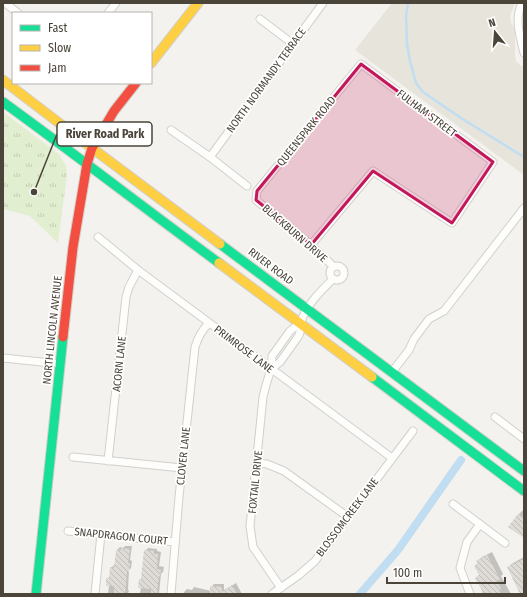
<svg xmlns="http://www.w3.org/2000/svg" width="527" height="597" font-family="'Fira Sans Condensed',sans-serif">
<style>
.residential{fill:#e7e4dc}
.grass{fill:url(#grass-tufts)}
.shadow{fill:#0003}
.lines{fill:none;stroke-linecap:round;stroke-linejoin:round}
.stream{stroke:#c0ddf1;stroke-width:2.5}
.canal{stroke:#c0ddf1;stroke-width:8}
.building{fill:url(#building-back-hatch)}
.street-casing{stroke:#d2d0cb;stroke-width:9}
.fast-casing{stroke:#d3cfc5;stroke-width:11}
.slow-casing{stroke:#d3cfc5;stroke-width:11}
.jam-casing{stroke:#d3cfc5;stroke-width:11}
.street{stroke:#fdfdfc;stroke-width:7}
.fast{stroke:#16e098;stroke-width:9}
.slow{stroke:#ffcf43;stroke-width:9}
.jam{stroke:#f24e42;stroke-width:9}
.marked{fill:#c2185b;fill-opacity:0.2;stroke:#c2185b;stroke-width:3;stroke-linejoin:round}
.labels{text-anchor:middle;stroke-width:3.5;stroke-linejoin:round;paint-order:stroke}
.street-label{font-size:11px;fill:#4b4439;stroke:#fff}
.leader{fill:none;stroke:#4b4439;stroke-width:1.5}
.callout-dot{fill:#4b4439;stroke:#fff;stroke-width:1.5}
.callout{fill:#fff;stroke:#4b4439;stroke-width:1.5}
.callout-label{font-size:12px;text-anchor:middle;font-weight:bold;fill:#4b4439}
</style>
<defs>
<pattern id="grass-tufts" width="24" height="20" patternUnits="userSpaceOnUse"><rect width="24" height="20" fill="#e1eecf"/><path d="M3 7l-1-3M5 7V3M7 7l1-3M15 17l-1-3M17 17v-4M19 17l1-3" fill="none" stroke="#c3cdb2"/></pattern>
<pattern id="building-back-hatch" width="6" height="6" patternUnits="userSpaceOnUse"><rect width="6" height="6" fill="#dedbd6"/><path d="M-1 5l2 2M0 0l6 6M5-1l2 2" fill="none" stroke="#c0bdb8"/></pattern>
</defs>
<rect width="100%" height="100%" fill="#f4f2ee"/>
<path class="residential" d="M392,3H515L510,16L511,22L515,30V56L516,61L520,65L524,67V175L355,50Z"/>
<path class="grass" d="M3,112L59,154L66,166L67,175L58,243L30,216L3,209Z"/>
<g class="shadow">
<path d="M524,509V537L518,515Z"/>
<path d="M125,546H132L130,560L132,561L131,568L129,570L128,590H129L128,594H108L109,585L107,579L110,576L111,568L114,565H115L117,550L120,547L123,548Z"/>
<path d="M148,548L157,549V551L161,552L159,566L164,567L163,572L161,574L159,594H140L141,587L140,580L142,577L145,551Z"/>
<path d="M492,552L503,574L501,576L511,594H481L483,592L476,578L480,574L475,566L478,563L477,561L482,557Z"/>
<path d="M524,557V594H522L508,567L513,563Z"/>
<path d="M236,583L242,594H184V592L187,589L192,590L194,587L211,591V587L214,584H224V590Z"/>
</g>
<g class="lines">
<path class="stream" d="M408,3L406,16L407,44L410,61L416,83L423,92L461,118L524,157"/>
<path class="canal" d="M360,594L398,550L461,460"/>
</g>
<g class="building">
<path d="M518,514L524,519V538L508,527Z"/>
<path d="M121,548L130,549L128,563H130L129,572H127L125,594H114V586H106V578H109L110,567L114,568L116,550H121Z"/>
<path d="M144,550L154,551V554H158L157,569L161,570L160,576H159L157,593H151V589L138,588L139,579H141Z"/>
<path d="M487,555L500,579L497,581L501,589L499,591L501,594H484L475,578L479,575L474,566L478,564L476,561Z"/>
<path d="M524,559V594H520L507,567Z"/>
<path d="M232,585L237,594H210V586L222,587V592Z"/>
</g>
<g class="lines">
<defs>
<g id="street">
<path d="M5,3L18,13"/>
<path d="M522,3C514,19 520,36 524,53"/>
<path d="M108,13L116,3"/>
<path d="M260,19L293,44"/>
<path d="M171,130L210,157L247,186"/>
<path d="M210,157L323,3"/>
<path d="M98,237L138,270L392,458"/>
<path d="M311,245L373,171L452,223L493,162L361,64L257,191L256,200L311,245L333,266"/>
<circle cx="337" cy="273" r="7"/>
<path d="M3,358L61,364"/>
<path d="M271,369L280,362L298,337C302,332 299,328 301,322C306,305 321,291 333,279"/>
<path d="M392,372L409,350L414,339L429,319L444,311L524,208"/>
<path d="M495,417L524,439"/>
<path d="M73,457L182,468"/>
<path d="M108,461L126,297L129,287L138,270"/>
<path d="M257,463L267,464L284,471L348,517"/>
<path d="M453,504L505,543"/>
<path d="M68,531L175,542"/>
<path d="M281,588L253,547L250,526L263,397L266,385L271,369L272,356L290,331L300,323"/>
<path d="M95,594L101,534"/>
<path d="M171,594L179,497L195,347C198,337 202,330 209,323"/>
<path d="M272,594L299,575L315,561L413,431"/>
<path d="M470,594L460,568L467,542L480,524"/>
</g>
<g id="fast">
<path d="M3,102C76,155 147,210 219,263"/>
<path d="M220,244L524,471"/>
<path d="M372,377L524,491"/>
<path d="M36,594L63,337"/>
</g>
<g id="slow">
<path d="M151,63L198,3"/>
<path d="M3,80L80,139L220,244"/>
<path d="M219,263L372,377"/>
</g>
<path id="jam" d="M63,337L73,247L87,164L92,148L114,111L136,83"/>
</defs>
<use href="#street" class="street-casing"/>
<use href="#fast" class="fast-casing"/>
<use href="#slow" class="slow-casing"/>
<use href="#jam" class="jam-casing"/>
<use href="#street" class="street"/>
<use href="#fast" class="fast"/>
<use href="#slow" class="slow"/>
<use href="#jam" class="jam"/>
</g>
<path class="marked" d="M361,64L493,162L452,223L373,171L311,245L256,200L257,191Z"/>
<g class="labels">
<g class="street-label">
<text transform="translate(266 80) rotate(-54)" y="4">NORTH NORMANDY TERRACE</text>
<text transform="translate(427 113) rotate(37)" y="4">FULHAM STREET</text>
<text transform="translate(306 131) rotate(-51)" y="4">QUEENSPARK ROAD</text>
<text transform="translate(295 233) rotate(41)" y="4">BLACKBURN DRIVE</text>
<text transform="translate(271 266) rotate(37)" y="4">RIVER ROAD</text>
<text transform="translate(52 330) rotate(-84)" y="4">NORTH LINCOLN AVENUE</text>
<text transform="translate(244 349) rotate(37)" y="4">PRIMROSE LANE</text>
<text transform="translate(119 364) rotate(-84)" y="4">ACORN LANE</text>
<text transform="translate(183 456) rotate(-84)" y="4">CLOVER LANE</text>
<text transform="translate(255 482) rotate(-84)" y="4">FOXTAIL DRIVE</text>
<text transform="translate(347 517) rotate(-53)" y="4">BLOSSOMCREEK LANE</text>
<text transform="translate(121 536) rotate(6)" y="4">SNAPDRAGON COURT</text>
</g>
</g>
<path class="leader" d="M34 192L57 134"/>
<circle class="callout-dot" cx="34" cy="192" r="4"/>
<rect class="callout" x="57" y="122" width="95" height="24" rx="4"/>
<g class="callout-label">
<text x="105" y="138">River Road Park</text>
</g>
<rect width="527" height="597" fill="none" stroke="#4b4439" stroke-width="8"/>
<rect x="12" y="12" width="140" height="72" fill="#ffffff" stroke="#b7b4b0"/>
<rect x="20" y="25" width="20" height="6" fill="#16e098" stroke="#b7b4b0"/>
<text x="48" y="32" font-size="12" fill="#4b4439">Fast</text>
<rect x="20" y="45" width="20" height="6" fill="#ffcf43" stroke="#b7b4b0"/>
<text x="48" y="52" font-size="12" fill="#4b4439">Slow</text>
<rect x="20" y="65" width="20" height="6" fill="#f24e42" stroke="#b7b4b0"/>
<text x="48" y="72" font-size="12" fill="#4b4439">Jam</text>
<g transform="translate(495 32) rotate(343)" stroke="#ffffff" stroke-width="3" paint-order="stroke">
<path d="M0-3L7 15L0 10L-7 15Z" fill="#4b4439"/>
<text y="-6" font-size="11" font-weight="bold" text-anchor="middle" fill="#4b4439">N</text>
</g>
<path d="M387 577v6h118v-6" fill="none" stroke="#4b4439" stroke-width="2"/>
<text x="393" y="577" font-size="12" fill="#4b4439" stroke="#ffffff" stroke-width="3" paint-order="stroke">100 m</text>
</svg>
